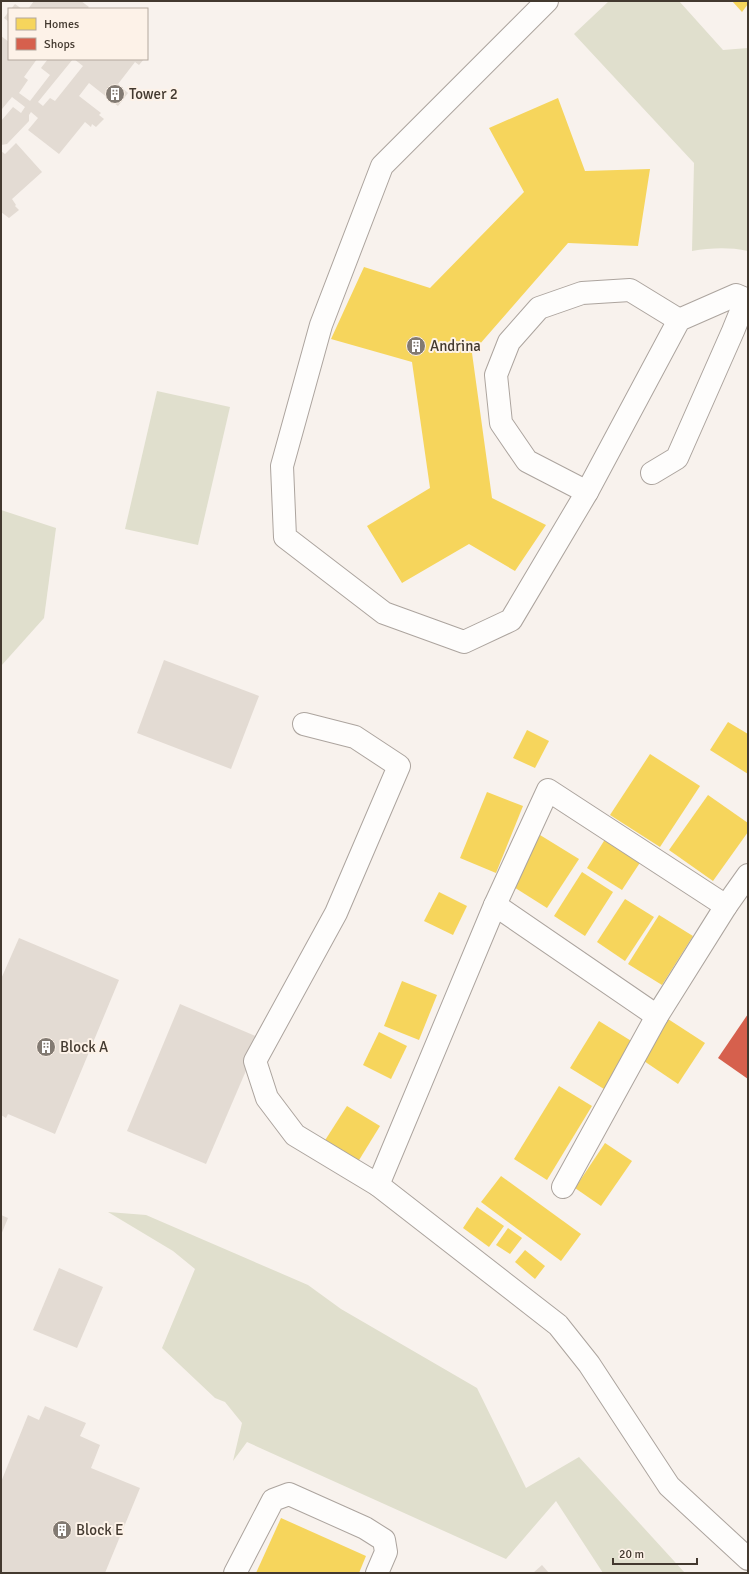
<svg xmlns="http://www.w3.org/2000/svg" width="749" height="1574" font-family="Signika,sans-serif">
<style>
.green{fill:#e0dfcd}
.homes{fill:#f6d55c}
.shops{fill:#d6604d}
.building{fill:#e3dbd3}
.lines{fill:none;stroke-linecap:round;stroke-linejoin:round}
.minor-casing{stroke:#aca49e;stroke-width:24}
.minor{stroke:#fefdfc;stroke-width:22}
.labels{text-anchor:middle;stroke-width:4;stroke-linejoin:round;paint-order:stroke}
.poi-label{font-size:15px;fill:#43392f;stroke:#fdf2e8;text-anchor:start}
</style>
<rect width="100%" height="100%" fill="#f8f2ed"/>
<g class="green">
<path d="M609,1H679L723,50L748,48V251C728,247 711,248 692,251L694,163L574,34Z"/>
<path d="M157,391L230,407L198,545L125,529Z"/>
<path d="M1,510L56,528L44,618L1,666Z"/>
<path d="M108,1212L146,1215L308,1285L341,1309L477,1388L526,1488L579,1457L685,1573H603L556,1501L506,1559L247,1442L233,1461L242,1423L225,1402L215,1398L162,1348L195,1269L173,1251Z"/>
</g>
<g class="homes">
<path d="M732,1H748V4L742,12Z"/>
<path d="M558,98L585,171L650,169L638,246L568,243L472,353L492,498L546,525L515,571L469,544L402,583L367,526L430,488L412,362L331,339L364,267L430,288L524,192L489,128Z"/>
<path d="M728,722L748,734V774L710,750Z"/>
<path d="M527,730L549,741L535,768L513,758Z"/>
<path d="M650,754L700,786L660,847L610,815Z"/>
<path d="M487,792L523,806L496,873L460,858Z"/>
<path d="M708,795L748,823V832L713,881L669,850Z"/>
<path d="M609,833L645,855L622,890L587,868Z"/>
<path d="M540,835L579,859L547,908L509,884Z"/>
<path d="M582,872L613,892L585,936L554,916Z"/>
<path d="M439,892L467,906L453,935L424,921Z"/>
<path d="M625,899L654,917L625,961L597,942Z"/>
<path d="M659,915L693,936L662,985L628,964Z"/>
<path d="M402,981L437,995L419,1040L384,1026Z"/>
<path d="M668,1019L705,1043L678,1084L641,1059Z"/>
<path d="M599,1021L633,1042L604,1089L570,1068Z"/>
<path d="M379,1032L407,1046L391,1079L363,1065Z"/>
<path d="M559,1086L592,1106L547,1180L514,1159Z"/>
<path d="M347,1106L380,1126L356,1165L322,1145Z"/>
<path d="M605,1143L632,1161L601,1206L575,1188Z"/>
<path d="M501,1176L581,1234L561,1261L481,1202Z"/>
<path d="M477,1207L504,1226L489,1247L463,1228Z"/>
<path d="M508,1228L522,1238L510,1254L496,1245Z"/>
<path d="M525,1250L545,1266L535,1279L515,1262Z"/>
<path d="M281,1518L366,1556L359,1573H256Z"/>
</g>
<path class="shops" d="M748,1014V1079L718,1058Z"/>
<g class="building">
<path d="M34,1H81L89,7L87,9H28Z"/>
<path d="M15,4L22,9H11Z"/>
<path d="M9,11V22L4,18Z"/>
<path d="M1,36L9,42V59H37L24,77L28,80L19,93L30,101L50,75L41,68L48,59H73L38,102L43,106L50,98L55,101L83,66L74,59H144L139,65L135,62L118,84L128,93L118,106L89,83L79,96L101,113L99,115L104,119L96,127L92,124L91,127L85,122L59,154L28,130L38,118L31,112L29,115V121L7,144L1,145V121L13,107L21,113L25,107L12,97L2,109H1Z"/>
<path d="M16,143L42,172L12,199L16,205L15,206L19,210L9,218L1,212V151L5,154Z"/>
<path d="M164,660L259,696L231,769L137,733Z"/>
<path d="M19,938L119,980L55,1134L8,1114L6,1118L1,1115V979Z"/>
<path d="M180,1004L260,1038L206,1164L127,1131Z"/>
<path d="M1,1215L8,1218L1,1235Z"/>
<path d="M59,1268L103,1287L77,1348L33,1330Z"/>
<path d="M45,1406L86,1423L80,1436L100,1445L91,1468L140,1488L105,1573H1V1482L28,1415L39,1420Z"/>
<path d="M542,1565L549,1573H533Z"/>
</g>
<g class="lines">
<defs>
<g id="minor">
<path d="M547,1L382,166L321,325L282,466L285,537L384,613L464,642L511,620L587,492L679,320L736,295L748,300"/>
<path d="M652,473L677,458L733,331L746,299"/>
<path d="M587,492L527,461L501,423L496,375L509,342L539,308L582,293L630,290L679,320"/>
<path d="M304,724L355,737L399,766L336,913L255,1061L267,1098L295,1135L378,1185"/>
<path d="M495,905L657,1016"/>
<path d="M726,906L548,790L495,905L378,1185L558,1325L589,1364L669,1486L748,1559"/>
<path d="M563,1187L657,1016L726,906L748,875"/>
<path d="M235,1573L273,1500L289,1494L365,1528L384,1540L386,1552L377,1573"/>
</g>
</defs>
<use href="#minor" class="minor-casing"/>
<use href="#minor" class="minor"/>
</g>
<defs>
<symbol id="building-disc" viewBox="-11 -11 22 22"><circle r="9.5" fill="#827a72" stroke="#fdf2e8"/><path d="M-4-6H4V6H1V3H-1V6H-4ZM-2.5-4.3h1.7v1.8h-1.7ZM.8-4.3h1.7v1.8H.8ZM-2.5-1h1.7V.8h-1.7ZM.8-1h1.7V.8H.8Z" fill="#fff"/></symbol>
</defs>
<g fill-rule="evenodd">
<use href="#building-disc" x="104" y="83" width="22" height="22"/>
<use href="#building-disc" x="405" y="335" width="22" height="22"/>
<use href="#building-disc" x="35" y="1036" width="22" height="22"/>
<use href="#building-disc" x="51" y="1519" width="22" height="22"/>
</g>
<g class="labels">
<g class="poi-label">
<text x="129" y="99">Tower 2</text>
<text x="430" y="351">Andrina</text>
<text x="60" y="1052">Block A</text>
<text x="76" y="1535">Block E</text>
</g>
</g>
<rect width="749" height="1574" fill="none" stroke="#43392f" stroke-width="4"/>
<rect x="8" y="8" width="140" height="52" fill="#fdf2e8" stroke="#b3a89e"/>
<rect x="16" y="18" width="20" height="12" fill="#f6d55c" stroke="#b3a89e"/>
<text x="44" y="28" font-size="12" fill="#43392f">Homes</text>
<rect x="16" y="38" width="20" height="12" fill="#d6604d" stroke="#b3a89e"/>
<text x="44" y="48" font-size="12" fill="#43392f">Shops</text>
<path d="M613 1558v6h84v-6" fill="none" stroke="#43392f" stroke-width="2"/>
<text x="619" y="1558" font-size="12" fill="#43392f" stroke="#fdf2e8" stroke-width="3" paint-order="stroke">20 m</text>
</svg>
